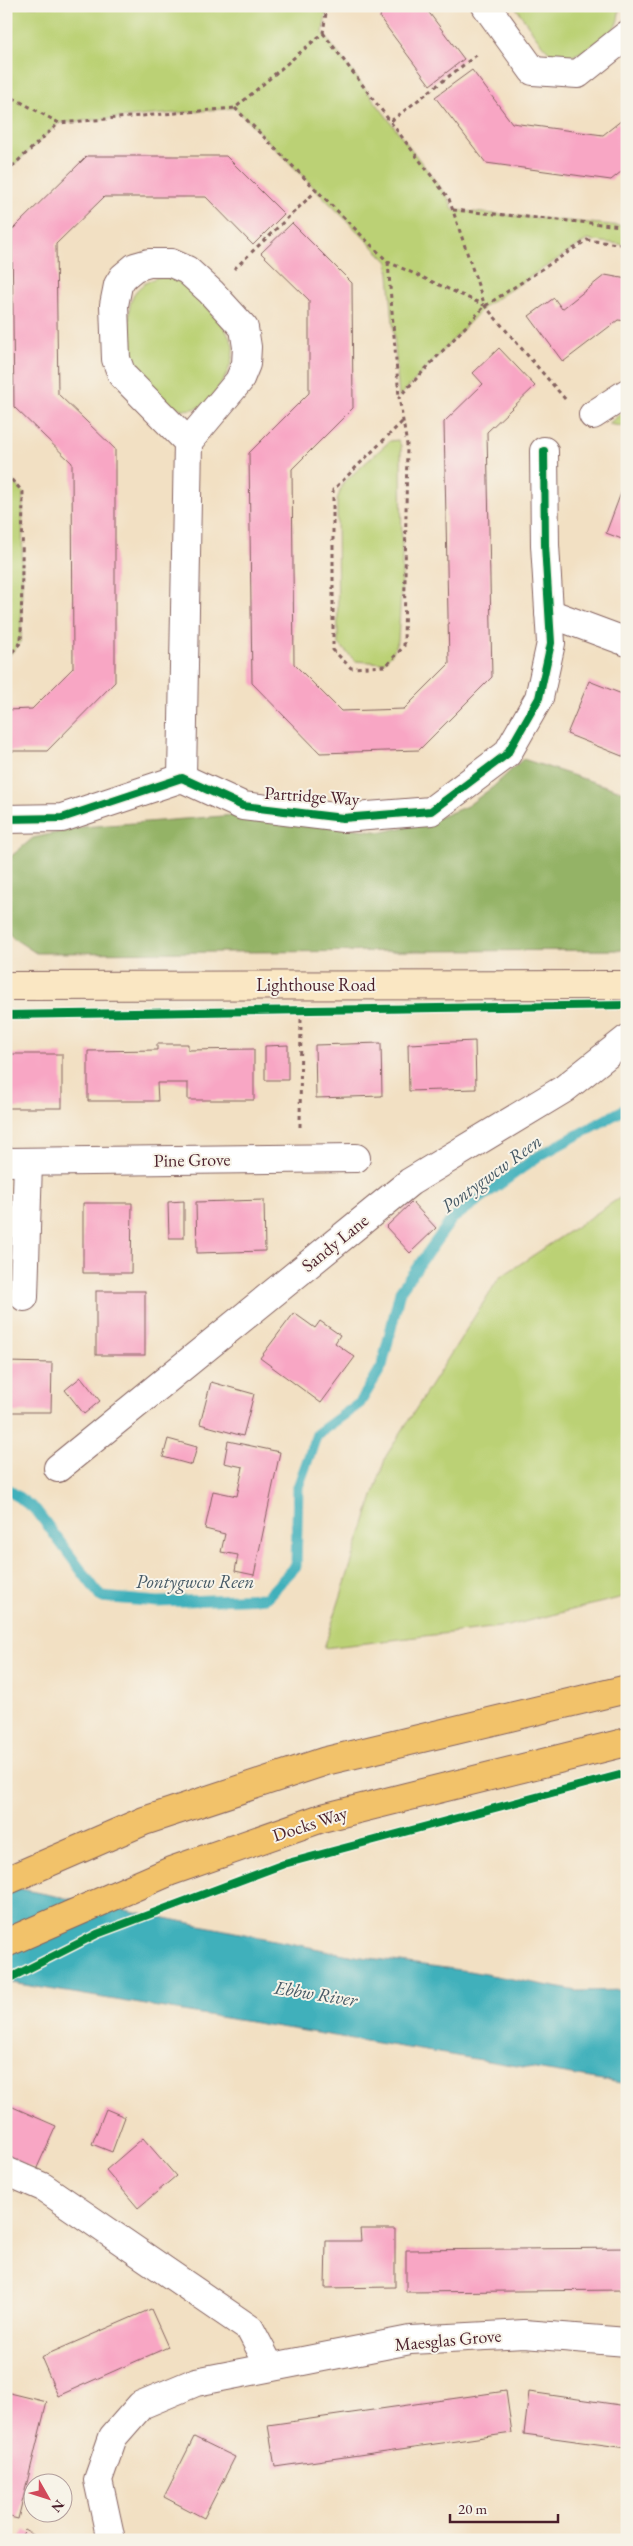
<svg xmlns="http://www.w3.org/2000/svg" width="633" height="2546" font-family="'EB Garamond',serif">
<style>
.green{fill:#bbd175;stroke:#827850}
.forest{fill:#94b366;stroke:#6f6948}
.water{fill:#41b0bb;stroke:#466873}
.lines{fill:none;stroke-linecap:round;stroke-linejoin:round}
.stream{stroke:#41b0bb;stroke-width:11}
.building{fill:#f8a6c4}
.street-casing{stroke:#856360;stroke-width:30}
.secondary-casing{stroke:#856360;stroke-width:30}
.primary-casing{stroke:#856360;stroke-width:30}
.path{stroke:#856360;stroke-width:3;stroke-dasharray:4 4;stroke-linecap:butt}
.street{stroke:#fff;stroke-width:28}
.secondary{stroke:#fae7c3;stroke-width:28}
.primary{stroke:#f2c26a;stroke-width:28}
.cycleway-casing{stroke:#f7f3e8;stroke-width:11}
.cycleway{stroke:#00873e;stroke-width:8}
.labels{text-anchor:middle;stroke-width:4;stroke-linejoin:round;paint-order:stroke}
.street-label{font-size:18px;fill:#4a1f2b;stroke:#f7f3e8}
.water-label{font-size:19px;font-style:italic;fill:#465965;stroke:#f7f3e8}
</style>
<rect width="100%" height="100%" fill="#f7f3e8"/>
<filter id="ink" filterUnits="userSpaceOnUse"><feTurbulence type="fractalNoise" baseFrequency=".02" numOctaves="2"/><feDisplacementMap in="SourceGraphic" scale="10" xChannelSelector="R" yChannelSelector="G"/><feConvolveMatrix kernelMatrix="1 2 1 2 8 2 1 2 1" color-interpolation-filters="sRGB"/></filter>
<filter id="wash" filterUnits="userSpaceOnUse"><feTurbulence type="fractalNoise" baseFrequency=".0096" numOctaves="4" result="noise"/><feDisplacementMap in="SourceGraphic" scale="20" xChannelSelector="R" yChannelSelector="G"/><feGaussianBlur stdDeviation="1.12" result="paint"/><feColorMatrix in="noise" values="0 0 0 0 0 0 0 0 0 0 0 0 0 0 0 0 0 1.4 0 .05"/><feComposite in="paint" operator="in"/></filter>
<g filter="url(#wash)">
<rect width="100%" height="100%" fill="#f2e0c3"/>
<g class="green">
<path d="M6,6H327L323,33L449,199L453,210L622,226L627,223V245L587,240L485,306L399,397L388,262L235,108L59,123L6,172Z"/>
<path d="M515,6H619C619,13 619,19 616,25C609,37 570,63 557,57C542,50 525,20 515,6Z"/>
<path d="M158,277C163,278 169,277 173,279C191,286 230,328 233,346C234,358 228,373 222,382C215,392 210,402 199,407C178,417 161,396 148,382C143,377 136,371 133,365C129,356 130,345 130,335C128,305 127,289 158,277Z"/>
<path d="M627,409V427L608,424Z"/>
<path d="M398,440L401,446L402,577L398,640L392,654L383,663L355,661L338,643L337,500L343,483L390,441Z"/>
<path d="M6,474L23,492L21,642L6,659Z"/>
<path d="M627,1193V1596L508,1626L324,1648L386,1456L499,1278Z"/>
</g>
<path class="forest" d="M523,759L627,793V950L36,953L13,938L6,929V864L9,858L33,838L83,827L235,815L383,832L431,821L467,806L493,787Z"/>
<path class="water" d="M6,1886L354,1956L469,1971L577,1991L627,1990V2084L6,1982Z"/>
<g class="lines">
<path class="stream" d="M6,1488L36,1510L101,1597L158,1602L266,1598L296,1566L298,1487L317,1434L360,1403L382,1366L400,1291L452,1219L537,1157L627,1108"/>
</g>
<g id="blocks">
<g class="building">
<path d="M382,6H424L464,59L430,85L380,18Z"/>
<path d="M472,70L512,123L603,135L627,116V167L611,180L486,163L435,97Z"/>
<path d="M87,156H226L284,214L253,245L206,197H104L56,244L58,394L115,449V682L47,751H6V710L32,709L73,668L72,463L14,407L12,230Z"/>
<path d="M292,223L352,283L353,408L292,469L294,664L341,711L404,709L449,664L444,422L483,384L473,373L499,348L535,386L487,432L492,677L419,750L320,753L252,683L249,453L309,393V300L261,253Z"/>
<path d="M605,275L627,279V321L618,320L563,362L529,316L554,298L562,309Z"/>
<path d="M627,477V541L606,533Z"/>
<path d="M589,681L627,696V758L567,734Z"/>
<path d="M475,1041L476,1089L409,1091L408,1044Z"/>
<path d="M381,1043L382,1096L316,1098L315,1045Z"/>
<path d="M157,1044H188V1050L254,1049V1100H188V1083H157L158,1101H88V1051L157,1050Z"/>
<path d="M288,1045V1080H265V1046Z"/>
<rect x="6" y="1054" width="56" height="54"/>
<path d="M264,1200L265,1251L197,1253L196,1202Z"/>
<path d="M184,1201V1238H169L168,1202Z"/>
<path d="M412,1202L436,1228L410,1253L386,1227Z"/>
<path d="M83,1203H132L131,1273H83Z"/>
<rect x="96" y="1291" width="49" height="64"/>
<path d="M294,1313L315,1328L320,1321L340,1335L335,1343L355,1357L321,1403L260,1358Z"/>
<path d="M6,1362L52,1363L51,1412H6Z"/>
<path d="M81,1377L100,1401L84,1414L65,1390Z"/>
<path d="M211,1382L254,1394L243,1436L200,1424Z"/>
<path d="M168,1439L197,1447L192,1465L163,1457Z"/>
<path d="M228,1441L280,1452L254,1575L235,1571L238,1555L221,1552L225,1534L205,1529L213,1491L237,1496L243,1467L224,1463Z"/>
<path d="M6,2104L56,2126L36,2170L6,2157Z"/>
<path d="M106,2109L125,2117L112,2152L92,2144Z"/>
<path d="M143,2138L176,2176L138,2208L106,2170Z"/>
<path d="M360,2229H395V2287L325,2288L326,2241H361Z"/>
<path d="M627,2248V2290L406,2292V2250Z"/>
<path d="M151,2309L168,2347L58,2396L41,2357Z"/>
<path d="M506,2391L512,2433L275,2467L268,2425Z"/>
<path d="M6,2392L47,2402L18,2519L6,2516Z"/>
<path d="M529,2392L627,2406V2448L524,2434Z"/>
<path d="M194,2437L235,2457L204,2518L164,2497Z"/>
<path d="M25,2530L42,2540H19Z"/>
</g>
</g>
</g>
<g filter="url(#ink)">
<use href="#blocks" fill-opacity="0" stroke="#856360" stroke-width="1"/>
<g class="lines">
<defs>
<g id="street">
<path d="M486,6L533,71L578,74L627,35"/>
<path d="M593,415L627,393"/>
<path d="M549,613L627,642"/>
<path d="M182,778L188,442L122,375L116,359L114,305L118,285L123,277L135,267L149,263H171L187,270L211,292L244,328L247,347L246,364L239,381L188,442"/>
<path d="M6,819L62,818L182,778L243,806L343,818L431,811L507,754L539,698L551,643L545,545L544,451"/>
<path d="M6,1162L356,1158"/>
<path d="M24,1297L28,1162"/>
<path d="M58,1468L410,1182L564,1089L627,1039"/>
<path d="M6,2171L43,2187L250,2329L270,2367"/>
<path d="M111,2540L98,2480L113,2437L141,2405L196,2382L410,2340L524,2334L627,2342"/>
</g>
<path id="secondary" d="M6,986L627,985"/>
<g id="primary">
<path d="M6,1881L144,1821L326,1761L627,1689"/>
<path d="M6,1943L171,1871L322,1818L627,1742"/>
</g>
</defs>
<use href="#street" class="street-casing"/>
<use href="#secondary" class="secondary-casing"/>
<use href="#primary" class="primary-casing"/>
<g class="path">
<path d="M323,33L449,199L485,306L566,400"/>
<path d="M6,94L59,123L235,108L323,33L327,6"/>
<path d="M235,108L388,262L484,305"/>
<path d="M391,121L479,53"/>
<path d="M6,172L59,123"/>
<path d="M453,210L622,226L627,223"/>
<path d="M388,262L399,397"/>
<path d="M234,269L317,190"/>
<path d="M402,422L333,490V650L351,668L386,666L404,646L407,445L399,397L485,306L587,240L627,245"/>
<path d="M6,474L23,492L21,642L6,659"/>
<path d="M300,1127L301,1018"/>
</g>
<use href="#street" class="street"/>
<use href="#secondary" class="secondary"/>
<use href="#primary" class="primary"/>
<defs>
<g id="cycleway">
<path d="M6,819L62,818L182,778L243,806L343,818L431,811L507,754L539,698L551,643L545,545L544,451"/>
<path d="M6,1015L627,1005"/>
<path d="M6,1980L97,1934L284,1864L627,1773"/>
</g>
</defs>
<use href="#cycleway" class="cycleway-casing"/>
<use href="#cycleway" class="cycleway"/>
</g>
</g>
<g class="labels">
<g class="street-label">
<text transform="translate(312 796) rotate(4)" y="6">Partridge Way</text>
<text x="316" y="991">Lighthouse Road</text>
<text transform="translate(192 1160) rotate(-1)" y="6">Pine Grove</text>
<text transform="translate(335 1243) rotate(-39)" y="6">Sandy Lane</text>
<text transform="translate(310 1824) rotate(-18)" y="6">Docks Way</text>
<text transform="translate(448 2340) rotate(-5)" y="6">Maesglas Grove</text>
</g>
<g class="water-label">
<text transform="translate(491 1173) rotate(-36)" y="7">Pontygwcw Reen</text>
<text x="195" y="1588">Pontygwcw Reen</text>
<text transform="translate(316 1993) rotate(9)" y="7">Ebbw River</text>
</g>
</g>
<rect width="633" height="2546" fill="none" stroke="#f7f3e8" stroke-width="25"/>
<g transform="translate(48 2498) rotate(129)"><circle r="24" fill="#f7f3e8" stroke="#b29e9c"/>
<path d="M0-4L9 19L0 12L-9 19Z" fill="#d1495b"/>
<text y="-8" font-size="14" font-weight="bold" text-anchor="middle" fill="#4a1f2b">N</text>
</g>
<path d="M450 2514v8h108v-8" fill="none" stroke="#4a1f2b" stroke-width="2.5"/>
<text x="458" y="2514" font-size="15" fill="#4a1f2b" stroke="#f7f3e8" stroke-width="4" paint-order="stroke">20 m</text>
</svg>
